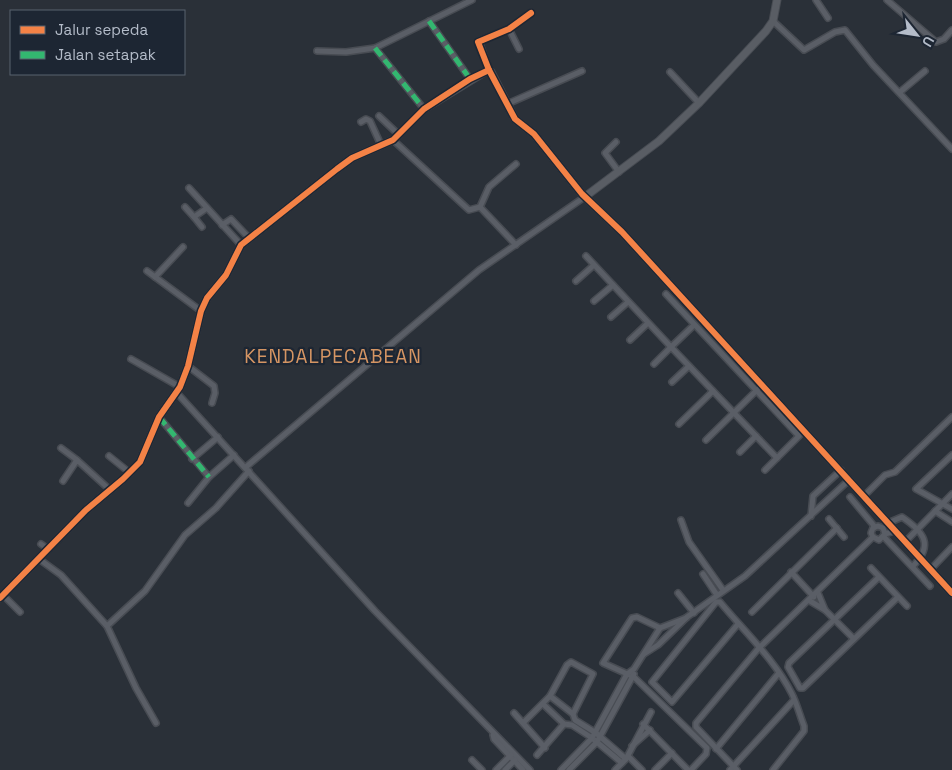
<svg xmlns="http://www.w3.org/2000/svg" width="952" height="770" font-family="'Space Grotesk',sans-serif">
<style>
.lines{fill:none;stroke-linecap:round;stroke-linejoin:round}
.street-casing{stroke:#484c53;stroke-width:8}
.secondary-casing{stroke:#484c53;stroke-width:9}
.street{stroke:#5a5e66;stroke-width:5}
.secondary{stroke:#595d64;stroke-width:7}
.quiet{stroke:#33b770;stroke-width:5;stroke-dasharray:10 5;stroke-linecap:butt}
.cycleway-casing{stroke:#1d2633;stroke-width:9}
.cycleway{stroke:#f48246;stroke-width:6}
.labels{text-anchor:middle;stroke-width:4.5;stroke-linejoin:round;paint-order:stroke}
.quarter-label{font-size:19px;letter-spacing:1px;fill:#d59563;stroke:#1d2633}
</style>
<rect width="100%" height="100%" fill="#2a3038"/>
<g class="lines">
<defs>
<g id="street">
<path d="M816,0L828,18"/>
<path d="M887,0L936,42L944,39L952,30"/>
<path d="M429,21L470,79"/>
<path d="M773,21L804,50L835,32L845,30L873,65L952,149"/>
<path d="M509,29L519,49"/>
<path d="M375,48L424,109"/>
<path d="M317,51L346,52L375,48L472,0"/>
<path d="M489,70L479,41L509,29L531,13"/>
<path d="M670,72L699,103"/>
<path d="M900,92L925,71"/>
<path d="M507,104L582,71"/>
<path d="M379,116L399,135"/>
<path d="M361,122L366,119L370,121L381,145"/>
<path d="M393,140L469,210L480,207L489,187L516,164"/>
<path d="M616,142L605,153L619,172"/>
<path d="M189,188L241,245"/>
<path d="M185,207L194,217L207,208"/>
<path d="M480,207L516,245"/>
<path d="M194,217L202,227"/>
<path d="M222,225L231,219L249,238"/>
<path d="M586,256L671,347L694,325"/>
<path d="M147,271L201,311"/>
<path d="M155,277L183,247"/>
<path d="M576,281L594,265"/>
<path d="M666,294L799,436L765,470"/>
<path d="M594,301L613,285"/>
<path d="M611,317L628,302"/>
<path d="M630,340L648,323"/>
<path d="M131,359L180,387"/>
<path d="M654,364L671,347L777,458"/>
<path d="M188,366L214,386L215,393L212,403"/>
<path d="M672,382L689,366"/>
<path d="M177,393L375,611L530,770"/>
<path d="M159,417L209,477"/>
<path d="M679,424L713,391"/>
<path d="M706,440L758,389"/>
<path d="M61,448L77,460"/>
<path d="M740,452L756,436"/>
<path d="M952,455L916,489L952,509"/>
<path d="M109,456L130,473"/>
<path d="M192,459L218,437"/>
<path d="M246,467L479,270L586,196"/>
<path d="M63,481L77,460L110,490"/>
<path d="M864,496L885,475L895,472L952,417"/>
<path d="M850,497L875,527"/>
<path d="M188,503L209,477L234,455"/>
<path d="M935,511L952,522"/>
<path d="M811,516L813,496L841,470"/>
<path d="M829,519L844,537"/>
<path d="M681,520L689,542L723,590"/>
<path d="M888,523L902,517C924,532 934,545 913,566"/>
<path d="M885,534L883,528L878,526L873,528L871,533L873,537L879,540L885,534L895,531"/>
<path d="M884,537L930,586"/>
<path d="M905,542L952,494"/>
<path d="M41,544L48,549"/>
<path d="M39,559L61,575L107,626L136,688L156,723"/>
<path d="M871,568L907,606"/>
<path d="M931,569L952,547"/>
<path d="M791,572L814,597"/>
<path d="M703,574L717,595"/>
<path d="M879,577L789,663L788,667L800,688H803L898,597"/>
<path d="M678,593L694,613"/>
<path d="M3,595L20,612"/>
<path d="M810,601L825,610L818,593"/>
<path d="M825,610L854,639"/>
<path d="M752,612L837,528"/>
<path d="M738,624L672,702L652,682L716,602H720C744,631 775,660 792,694C797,704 800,716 804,726V731L773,770"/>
<path d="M107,626L145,591L185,535L216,508L249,471"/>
<path d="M660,628L637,617L632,618L603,663L634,677L707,748L706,754L691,770"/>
<path d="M644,654L658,645L687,617L745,576L849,480"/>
<path d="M550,696L573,714L575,720L596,733L626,759"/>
<path d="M543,704L564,724L572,725L592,738L622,763"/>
<path d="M514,713L545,748"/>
<path d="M523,723L550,696L567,665L571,662L593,674L573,714"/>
<path d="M643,724L688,770"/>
<path d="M493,735L494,739L523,770"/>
<path d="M632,746L650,730"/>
<path d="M716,749L778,674"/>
<path d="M537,755L564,724"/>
<path d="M628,756L642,770"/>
<path d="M472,760L482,770"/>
<path d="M496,770L511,755"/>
<path d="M505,770L515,760"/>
<path d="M561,770L592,738L627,674L634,669L660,628L686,618"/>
<path d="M569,770L597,742L634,674"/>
<path d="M615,770L626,759L651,712"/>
<path d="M655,770L672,753"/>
<path d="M730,770L794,700"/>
<path d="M737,770L696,727V723L758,649L873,537"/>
</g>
<g id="secondary">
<path d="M586,196L659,141L699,103L766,31L773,21L777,0"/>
<path d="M0,598L86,510L123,479L140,462L159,417L180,387L188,366L201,311L207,298L226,275L241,245L337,169L352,158L393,140L424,109L488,70L491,72L515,119L534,134L582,194L622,232L952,593"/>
</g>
</defs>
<use href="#street" class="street-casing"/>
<use href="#secondary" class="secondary-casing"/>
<use href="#street" class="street"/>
<use href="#secondary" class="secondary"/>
<g class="quiet">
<path d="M429,21L470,79"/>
<path d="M375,48L424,109"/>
<path d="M159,417L209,477"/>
</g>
<defs>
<g id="cycleway">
<path d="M531,13L509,29L478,42L489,70L515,119L534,134L582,194L622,232L952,593"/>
<path d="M0,598L86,510L123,479L140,462L159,417L180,387L188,366L201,311L207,298L226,275L241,245L337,169L352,158L393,140L424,109L470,79L489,70"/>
</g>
</defs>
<use href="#cycleway" class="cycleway-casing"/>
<use href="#cycleway" class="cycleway"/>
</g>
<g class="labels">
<g class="quarter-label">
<text x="333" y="363">KENDALPECABEAN</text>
</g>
</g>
<rect x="10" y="10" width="175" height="65" fill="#1d2633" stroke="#59626f"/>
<rect x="20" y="26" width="25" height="8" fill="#f48246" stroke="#59626f"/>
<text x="55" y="35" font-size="15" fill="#b4bcc9">Jalur sepeda</text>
<rect x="20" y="51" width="25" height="8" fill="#33b770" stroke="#59626f"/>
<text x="55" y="60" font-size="15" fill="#b4bcc9">Jalan setapak</text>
<g transform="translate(917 35) rotate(120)" stroke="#1d2633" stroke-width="4" paint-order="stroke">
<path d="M0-4L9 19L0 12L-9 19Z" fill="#b4bcc9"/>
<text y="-8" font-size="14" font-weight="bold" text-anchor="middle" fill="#b4bcc9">U</text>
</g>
</svg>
